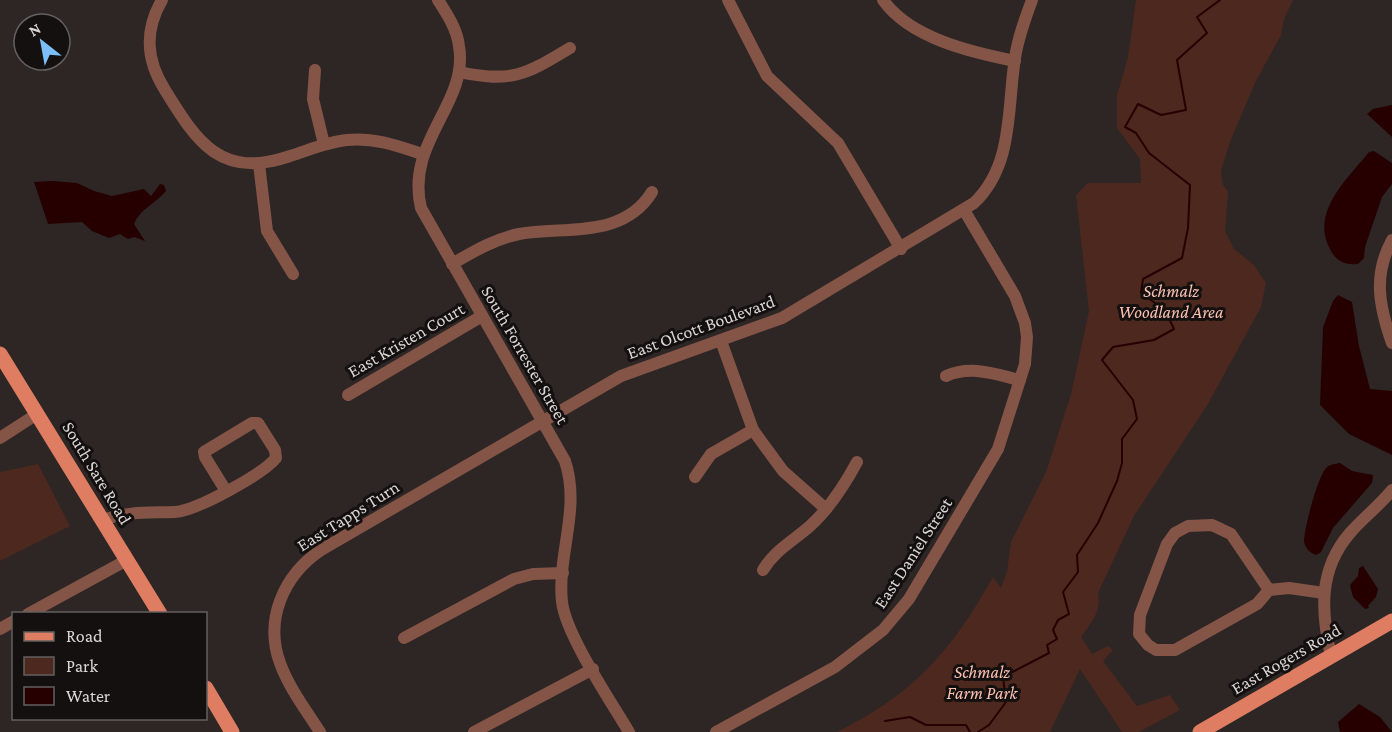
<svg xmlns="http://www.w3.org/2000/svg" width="1392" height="732" font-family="'Crimson Pro',serif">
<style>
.green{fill:#4d281e}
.water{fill:#260000}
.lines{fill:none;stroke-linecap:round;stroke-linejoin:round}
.stream{stroke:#260000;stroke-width:2}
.minor{stroke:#845447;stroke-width:12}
.major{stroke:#df7d62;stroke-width:15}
.labels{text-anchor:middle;stroke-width:6;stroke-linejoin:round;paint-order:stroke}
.park-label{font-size:18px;font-style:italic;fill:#fcc0b0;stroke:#13100f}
.street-label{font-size:18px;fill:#dcd7d6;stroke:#13100f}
</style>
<rect width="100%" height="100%" fill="#2d2624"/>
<g class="green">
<path d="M1136,0H1293L1284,19L1281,35L1255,83L1230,142L1221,171L1223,185L1228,192L1225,231L1234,249L1254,265L1266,283L1261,307L1208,404L1134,516L1098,593C1102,611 1091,623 1081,637L1092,654L1108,646L1113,650L1103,661L1137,706L1170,695L1180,710L1139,732H1122L1080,669L1050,732H837C914,694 952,650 993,577L1001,588L1007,571L1011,542L1046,472L1071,394L1089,311L1076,195L1088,183H1141L1140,159L1117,128V96L1128,57Z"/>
<path d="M38,464L70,526L0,561V472Z"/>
</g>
<g class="water">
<path d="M1392,105V137L1367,114L1373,109Z"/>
<path d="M1374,151L1392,163V184L1382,197L1365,247L1364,258L1358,264C1346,265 1337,262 1331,251C1309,214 1346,180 1369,152Z"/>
<path d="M53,181L77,183L94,191L112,196L144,189L151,196L160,184L164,185L166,191C155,204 141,208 134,224L145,241L134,237L128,239L120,234L109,238L92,231L82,222L48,224L34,182Z"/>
<path d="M1338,295L1352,302L1359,346L1370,389L1392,391V455L1349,434L1320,405L1323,327L1333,301Z"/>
<path d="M1340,463L1352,471L1373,475L1372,483L1333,528L1321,552L1316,555C1310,553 1305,548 1304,541C1304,529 1318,475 1327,467C1331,464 1335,464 1340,463Z"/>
<path d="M1363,566L1378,589L1376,597L1368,606L1369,608L1365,609L1353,597L1350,585L1358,576L1359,568Z"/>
<path d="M1359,704L1380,717L1392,732H1340L1338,722Z"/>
</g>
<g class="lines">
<g class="stream">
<path d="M885,721L910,717L926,725H966L970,732"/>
<path d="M978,732L989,725L1006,702L1003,677L1049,653L1047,645L1057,639L1053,630L1058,620L1069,614L1063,592L1078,572L1077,555L1098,523L1117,481L1122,463V439L1137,419L1133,400L1102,360L1113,347L1154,340L1174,329L1165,310L1141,293L1143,279L1182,258L1188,228L1190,185L1149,153L1136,133L1125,127L1138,104L1161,115L1186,110L1177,60L1207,33L1197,17L1220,0"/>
</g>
<g class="minor">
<path d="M162,0C144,31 146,60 165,90C197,142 221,180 290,156C309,150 327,142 347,140C373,137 398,146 422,154"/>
<path d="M438,0C447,14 457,29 459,46C469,104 405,141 421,208L565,461C581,509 557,554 562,602C566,635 610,700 629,732"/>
<path d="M728,0L767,76L838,143L901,249"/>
<path d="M883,0C910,38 970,52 1015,61"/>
<path d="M315,70L313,99L324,144"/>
<path d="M459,72C512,83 525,75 570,48"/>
<path d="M259,164L267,231L293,274"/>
<path d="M1392,240C1373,275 1379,306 1392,343"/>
<path d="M452,264C473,252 494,239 519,234C566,226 623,239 652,192"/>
<path d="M721,341L753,430L783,471L826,509"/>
<path d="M946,376C971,365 994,374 1020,380"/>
<path d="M348,395L482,316"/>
<path d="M0,438L37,414"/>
<path d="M695,477L711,454L753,430"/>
<path d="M102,520C130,511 147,513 175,512C196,511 263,474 276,458L275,450L258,423H252L204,452L205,457L226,491"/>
<path d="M763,570C775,550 793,541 810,526C830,508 844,486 857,462"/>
<path d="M1269,590L1257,604L1175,650H1156L1148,645L1139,634L1140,615L1167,544L1175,533L1188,526L1212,525L1231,534L1269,590L1289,588L1324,593"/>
<path d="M28,614L127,560"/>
<path d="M0,629L14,621"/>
<path d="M404,638L514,579L533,574L563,573"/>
<path d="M1331,656C1321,612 1318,570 1350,533C1363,518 1379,506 1392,490"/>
<path d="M320,732C306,710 289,688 280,663C264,619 284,575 321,550L621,376L782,318L974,203C1014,165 1007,108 1015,58C1018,38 1025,19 1032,0"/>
<path d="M474,732L593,669"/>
<path d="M716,732L835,667L883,630L909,599L998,449L1025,364L1027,337L1025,323L1015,296L964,210"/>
</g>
<g class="major">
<path d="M0,354L160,614"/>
<path d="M206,688L232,732"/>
<path d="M1200,732L1392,621"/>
</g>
</g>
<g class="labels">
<g class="park-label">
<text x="1171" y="297">Schmalz<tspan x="1171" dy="21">Woodland Area</tspan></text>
<text x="982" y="678">Schmalz<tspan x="982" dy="21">Farm Park</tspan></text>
</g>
<g class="street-label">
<text transform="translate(701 327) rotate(-20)" y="6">East Olcott Boulevard</text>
<text transform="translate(406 340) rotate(-30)" y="6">East Kristen Court</text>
<text transform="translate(525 355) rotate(60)" y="6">South Forrester Street</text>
<text transform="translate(97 473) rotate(59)" y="6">South Sare Road</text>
<text transform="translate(348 516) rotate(-32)" y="6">East Tapps Turn</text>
<text transform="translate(913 553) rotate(-57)" y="6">East Daniel Street</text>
<text transform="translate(1286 659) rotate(-30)" y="6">East Rogers Road</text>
</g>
</g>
<rect x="12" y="612" width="195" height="108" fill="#13100f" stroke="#63605f" stroke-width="1.5"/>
<rect x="24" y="632" width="30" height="9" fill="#df7d62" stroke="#63605f" stroke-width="1.5"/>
<text x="66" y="642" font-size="18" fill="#dcd7d6">Road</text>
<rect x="24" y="657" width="30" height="18" fill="#4d281e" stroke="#63605f" stroke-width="1.5"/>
<text x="66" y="672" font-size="18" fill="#dcd7d6">Park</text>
<rect x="24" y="687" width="30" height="18" fill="#260000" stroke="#63605f" stroke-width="1.5"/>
<text x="66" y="702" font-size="18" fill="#dcd7d6">Water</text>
<g transform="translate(42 42) rotate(329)"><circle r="28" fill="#13100f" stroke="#63605f" stroke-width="1.5"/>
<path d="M0-4.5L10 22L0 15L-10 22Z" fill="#7bbef8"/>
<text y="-9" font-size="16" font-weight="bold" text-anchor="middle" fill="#dcd7d6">N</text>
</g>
</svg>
